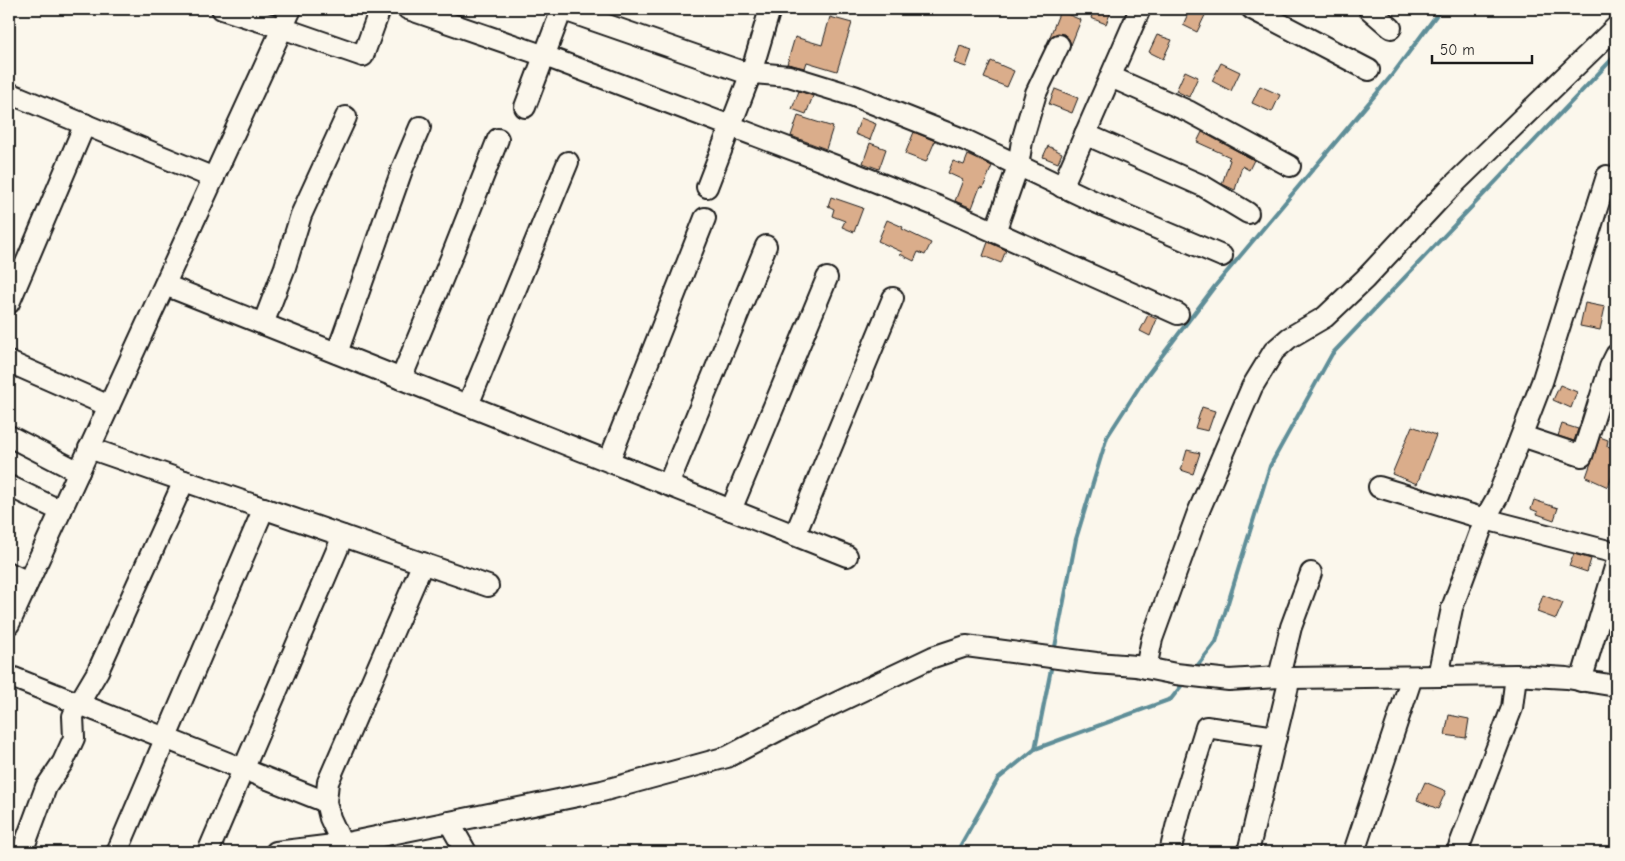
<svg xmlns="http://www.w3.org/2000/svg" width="1625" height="861" font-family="'Comic Neue',sans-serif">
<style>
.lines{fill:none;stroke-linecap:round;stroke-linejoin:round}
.stream{stroke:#5f8e98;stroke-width:4}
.building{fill:#daad8b;stroke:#1c1c1c}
.minor-casing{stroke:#1c1c1c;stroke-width:24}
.minor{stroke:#fbf7ec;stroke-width:20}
</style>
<rect width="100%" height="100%" fill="#fbf7ec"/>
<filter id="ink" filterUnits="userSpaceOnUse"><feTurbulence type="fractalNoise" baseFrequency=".02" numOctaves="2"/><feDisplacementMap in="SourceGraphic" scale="10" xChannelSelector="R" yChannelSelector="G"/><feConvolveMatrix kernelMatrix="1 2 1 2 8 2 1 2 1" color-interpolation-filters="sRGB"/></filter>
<g filter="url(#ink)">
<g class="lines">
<g class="stream">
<path d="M1054,652L1076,539L1107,437L1145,378L1215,286L1392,75L1441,9"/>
<path d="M1194,670L1216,642L1270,466L1332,354L1616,55"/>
<path d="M1035,749L1171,699L1185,681"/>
<path d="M959,852V848L998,779L1035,749L1052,664"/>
</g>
</g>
<g class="building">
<path d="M1094,9H1112L1106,24L1091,18Z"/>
<path d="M1190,9H1208L1197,32L1183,25Z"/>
<path d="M1060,11L1081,20L1071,45L1069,39L1064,34L1058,33L1053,35L1049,39Z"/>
<path d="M830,17L852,23L837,71L807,62L805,68L787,64L795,37L822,45Z"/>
<path d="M1157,35L1172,40L1163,59L1149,52Z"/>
<path d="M960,46L972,50L966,67L954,63Z"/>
<path d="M991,61L1014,71L1007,87L984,78Z"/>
<path d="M1221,63L1240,72L1231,91L1212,81Z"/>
<path d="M1185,71L1198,77L1189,97L1176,91Z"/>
<path d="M1260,86L1280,95L1272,112L1252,103Z"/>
<path d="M1055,89L1078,98L1072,113L1049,104Z"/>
<path d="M799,91L813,96L806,114L792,109Z"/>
<path d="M798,116L833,127L826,149L791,136Z"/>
<path d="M861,118L876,124L870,140L855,134Z"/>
<path d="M914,132L935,141L926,162L905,154Z"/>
<path d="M1202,132L1254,160L1249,170L1242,166L1235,190L1222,184L1230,160L1228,159L1230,157L1197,142Z"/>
<path d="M870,143L886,149L879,169L863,163Z"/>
<path d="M1048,146L1062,153L1058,163L1043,157Z"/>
<path d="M968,155L992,166L983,188L980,187L972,208L955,201L963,180L948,173L953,161L964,165Z"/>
<path d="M831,197L863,208L854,232L842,227L845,221L832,216L834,209L828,206Z"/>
<path d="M887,220L903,227L902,229L931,243L925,255L918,252L914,261L900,254L902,252L878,241Z"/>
<path d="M988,242L1006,250L1001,263L983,256Z"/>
<path d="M1585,303L1605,307L1600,330L1580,326Z"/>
<path d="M1148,315L1157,319L1150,336L1140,331Z"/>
<path d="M1560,385L1577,392L1571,408L1553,400Z"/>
<path d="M1202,407L1215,411L1208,431L1195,428Z"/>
<path d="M1562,424L1578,429L1574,441L1558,436Z"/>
<path d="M1412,426L1436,435L1417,484L1392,474Z"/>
<path d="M1600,437L1608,440L1607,446L1616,449V456L1612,471L1614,472L1608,487L1586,477Z"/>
<path d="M1187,450L1200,453L1193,474L1181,470Z"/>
<path d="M1534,500L1558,508L1554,520L1537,514L1538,512L1531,509Z"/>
<path d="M1574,554L1591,559L1587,572L1569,566Z"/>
<path d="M1543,595L1563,603L1556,619L1537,612Z"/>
<path d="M1449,715L1469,719L1466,738L1445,735Z"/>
<path d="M1425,782L1446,791L1438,809L1417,800Z"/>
</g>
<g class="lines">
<defs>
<g id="minor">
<path d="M222,9L282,28L363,56L380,9"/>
<path d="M408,9L545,56L836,166L937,206L1178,314"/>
<path d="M561,9L743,72L789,76L854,96L965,140L1095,202L1222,256"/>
<path d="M1252,9L1369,70"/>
<path d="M1369,9L1391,28"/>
<path d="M1111,77L1190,112L1290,166"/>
<path d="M9,93L214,178"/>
<path d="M525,107L562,9"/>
<path d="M1085,134L1203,186L1248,213"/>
<path d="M707,187L751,73L770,9"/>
<path d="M1062,187L1140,9"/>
<path d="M995,232L1018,166L1022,141L1036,93L1059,45"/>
<path d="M165,285L847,556"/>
<path d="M9,303L85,124"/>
<path d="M263,324L285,267L301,215L346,117"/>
<path d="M337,353L403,167L420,127"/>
<path d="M9,362L109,406"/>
<path d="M401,379L451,258L498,139"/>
<path d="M468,405L568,162"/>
<path d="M9,436L79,472"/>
<path d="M1522,436L1582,456L1610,367L1616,355"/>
<path d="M89,448L488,586"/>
<path d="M609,461L705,218"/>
<path d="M668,485L766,246"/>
<path d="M9,486L61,511"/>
<path d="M1379,487L1485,519L1616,553"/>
<path d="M731,510L827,278"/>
<path d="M795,535L893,298"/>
<path d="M9,573L28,582"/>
<path d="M9,624L291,9"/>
<path d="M1146,668L1152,639L1197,515L1252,387L1274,351L1289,338L1325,317L1365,279L1447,191L1616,27"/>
<path d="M9,676L326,802"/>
<path d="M1438,676L1452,608L1485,519L1498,496L1542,382L1607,176"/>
<path d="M1279,677L1291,627L1311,573"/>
<path d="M1581,681L1616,564"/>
<path d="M449,822L466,852"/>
<path d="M342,844L330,818L326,802L328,782L423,563"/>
<path d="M22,852L46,787L63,762L74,738L73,716L82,698L98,671L184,481"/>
<path d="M117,852L264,508"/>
<path d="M208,852L343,536"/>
<path d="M276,852L342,844L602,791L727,757L777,731L933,657L966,646L1096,663L1136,666L1176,674L1229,680L1279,677L1290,678L1516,675L1567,678L1616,686"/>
<path d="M1170,852L1180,811L1206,727L1276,737"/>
<path d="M1248,852L1290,678"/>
<path d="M1354,852L1412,677"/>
<path d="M1457,852L1512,708L1516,675"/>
</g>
</defs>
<use href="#minor" class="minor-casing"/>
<use href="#minor" class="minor"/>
</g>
</g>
<rect width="1625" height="861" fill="none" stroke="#fbf7ec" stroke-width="30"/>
<rect x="15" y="15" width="1595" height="831" fill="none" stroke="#1c1c1c" stroke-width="2" filter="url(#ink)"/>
<path d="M1432 55v8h100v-8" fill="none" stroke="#1c1c1c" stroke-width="2.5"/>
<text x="1440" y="55" font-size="15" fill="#1c1c1c" stroke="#fbf7ec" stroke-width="4" paint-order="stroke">50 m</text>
</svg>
